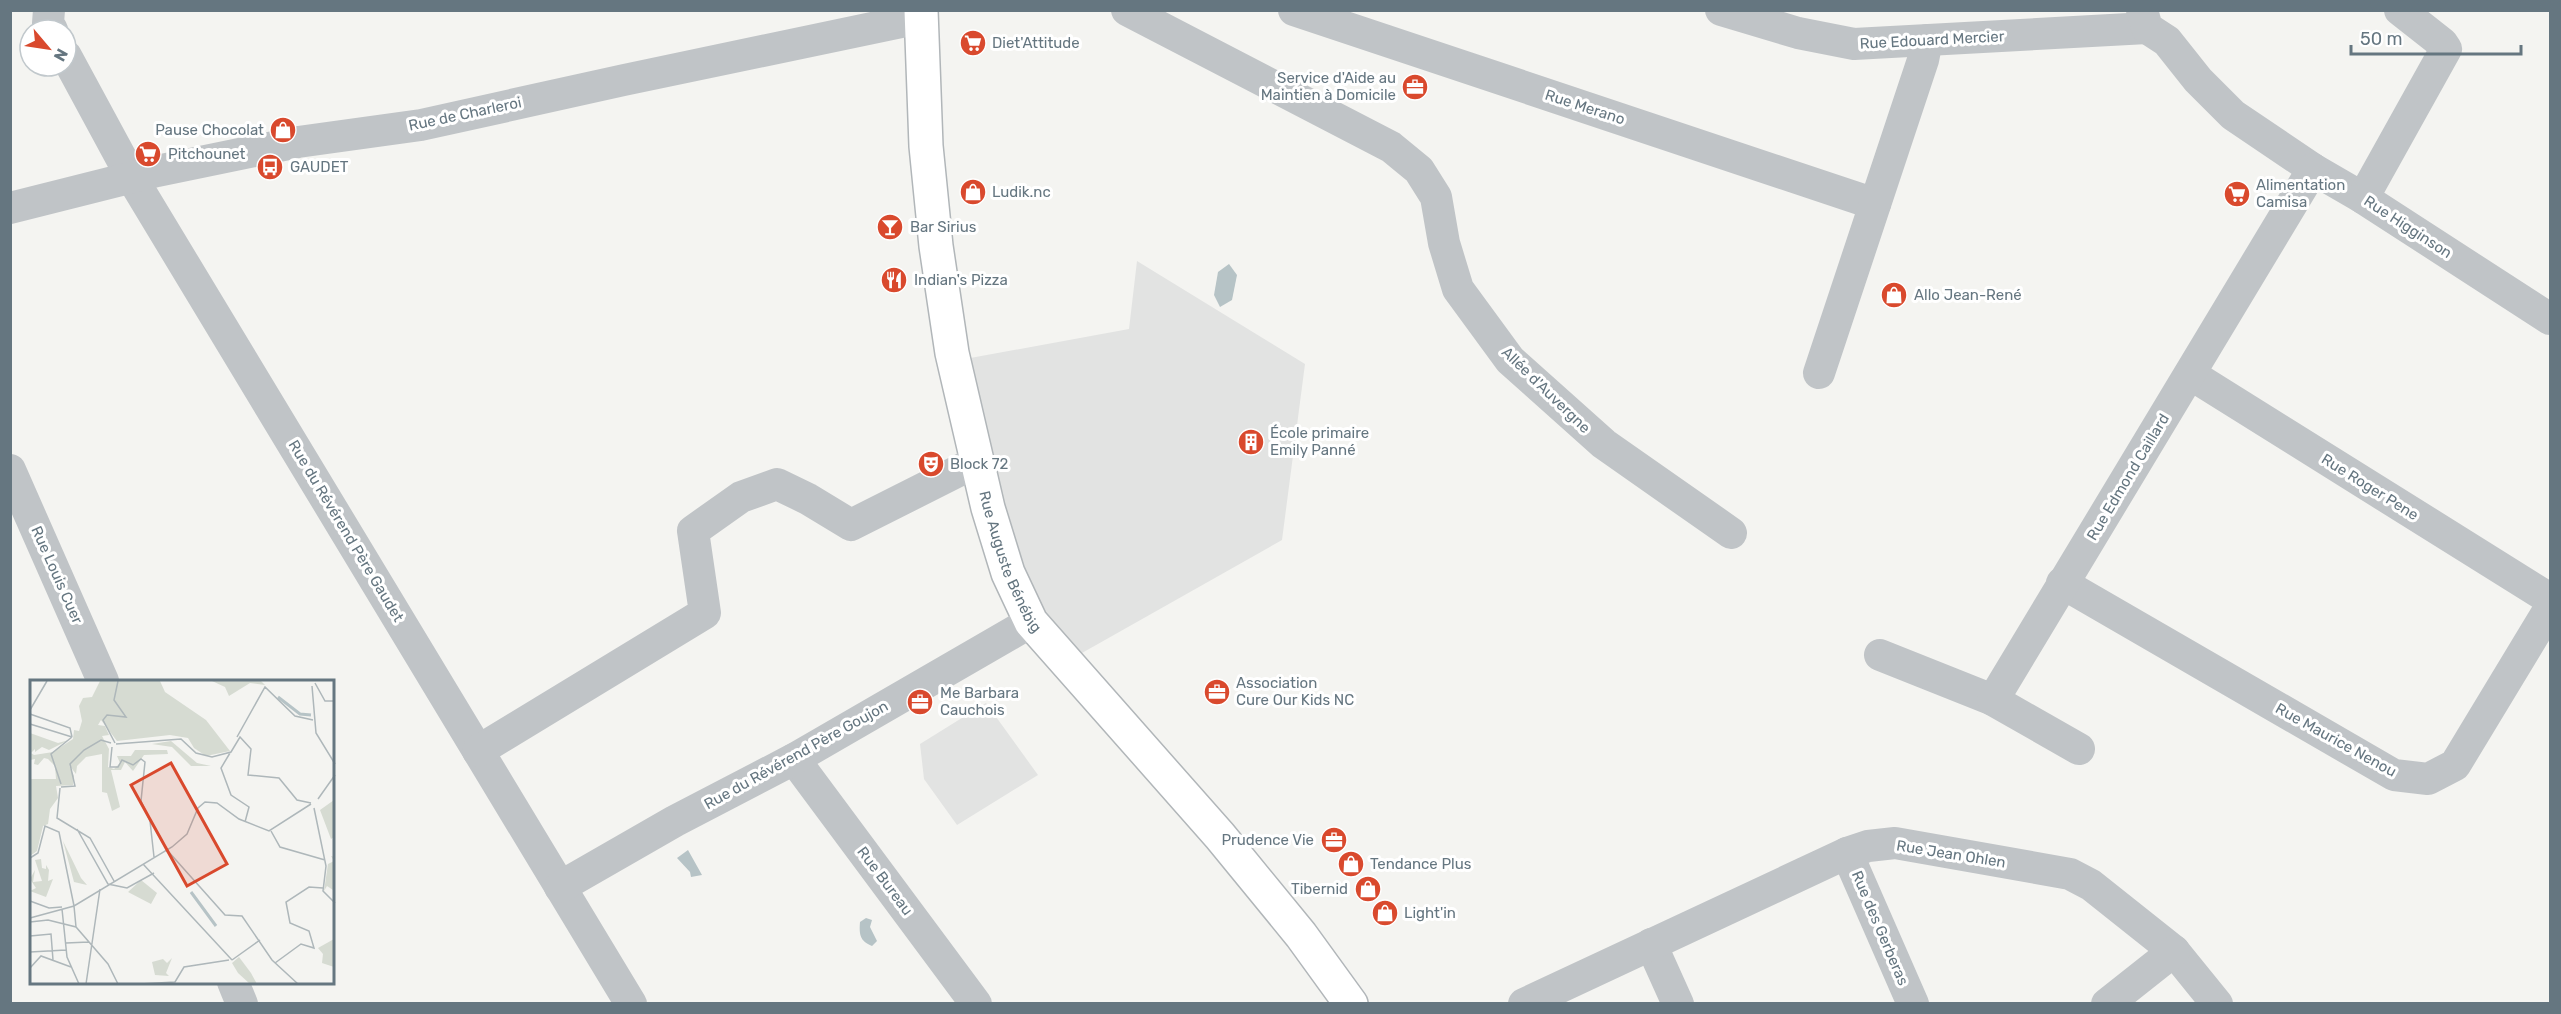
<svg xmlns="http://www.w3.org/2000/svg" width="2561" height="1014" font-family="Rubik,sans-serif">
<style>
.built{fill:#e2e3e2}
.water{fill:#b6c3c6}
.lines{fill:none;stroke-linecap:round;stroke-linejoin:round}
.major-casing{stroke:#b1b6b9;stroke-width:36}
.minor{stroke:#c0c4c7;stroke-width:32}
.major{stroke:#fff;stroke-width:33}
.labels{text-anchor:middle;stroke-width:6;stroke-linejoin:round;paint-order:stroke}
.street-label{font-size:15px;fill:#657680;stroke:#fff}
.poi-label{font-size:15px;fill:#657680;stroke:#fff;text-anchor:start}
.inset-river{fill:none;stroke:#b6c3c6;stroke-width:3}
.inset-road{fill:none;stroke:#aeb7ba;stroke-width:1.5}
.view{fill:#d9492d;fill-opacity:0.15;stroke:#d9492d;stroke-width:3}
.inset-edge{fill:none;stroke:#657680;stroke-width:3}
</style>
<rect width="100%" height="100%" fill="#f4f4f1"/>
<g class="built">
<path d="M1137,261L1305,364L1282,540L1066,662L1031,622L954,361L1129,329Z"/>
<path d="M986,703L1038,775L957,825L924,779L920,744Z"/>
</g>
<g class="water">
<path d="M1229,264L1237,275L1232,300L1220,307L1214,295L1218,272Z"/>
<path d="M688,850L702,875L691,877L690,872L677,858Z"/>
<path d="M866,918L872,920L870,927L877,941L872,946C860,941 859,935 860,922Z"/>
</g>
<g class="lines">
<defs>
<g id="major">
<path id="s1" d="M921,10L926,146L936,246L952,353L988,508L1008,573L1031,622L1220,836L1301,935L1351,1004"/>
</g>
</defs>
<use href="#major" class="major-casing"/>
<g class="minor">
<path d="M49,10L48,23L52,30"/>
<path d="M1127,10L1391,147L1419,170L1436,197L1444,243L1458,289L1510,360L1604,444L1731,533"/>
<path d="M1294,10L1875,204"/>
<path d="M1721,10L1798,33L1854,44L2147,28"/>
<path d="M2142,10L2147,28L2167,41L2198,80L2233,115L2313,169L2363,198L2550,319"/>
<path d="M66,56L132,178L631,1004"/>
<path d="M2363,198L2446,49L2442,43L2400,10"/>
<path d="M10,208L157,171L298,142L421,125L624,80L920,18"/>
<path d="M1819,373L1923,60L1927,40"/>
<path d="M2190,374L2550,599"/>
<path d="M10,470L103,681"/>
<path d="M2062,583L2394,775L2428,779L2455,765L2550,608"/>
<path d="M1880,655L1993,700"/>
<path d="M2079,749L1993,700L2313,169"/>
<path d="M478,751L705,613L693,531L741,497L777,484L808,499L851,525L978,461"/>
<path d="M794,759L976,1004"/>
<path d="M1847,853L1913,1004"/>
<path d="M560,887L675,821L794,759L1031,622"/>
<path d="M1651,944L1678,1004"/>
<path d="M233,982L242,1004"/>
<path d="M1524,1004L1847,853L1868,846L1895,843L2070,874L2091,885L2174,951L2217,1004"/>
<path d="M2107,1004L2174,951"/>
</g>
<use href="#major" class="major"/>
</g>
<defs>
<symbol id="supermarket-disc" viewBox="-11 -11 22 22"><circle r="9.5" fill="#d9492d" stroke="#fff"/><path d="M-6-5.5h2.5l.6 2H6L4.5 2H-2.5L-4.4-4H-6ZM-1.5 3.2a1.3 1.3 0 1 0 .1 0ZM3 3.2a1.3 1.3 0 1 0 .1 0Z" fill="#fff"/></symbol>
<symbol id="office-disc" viewBox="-11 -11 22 22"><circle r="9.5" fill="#d9492d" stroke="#fff"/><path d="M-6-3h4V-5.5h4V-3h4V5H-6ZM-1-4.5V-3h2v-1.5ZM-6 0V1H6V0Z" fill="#fff"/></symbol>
<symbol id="shop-disc" viewBox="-11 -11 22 22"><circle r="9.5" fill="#d9492d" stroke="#fff"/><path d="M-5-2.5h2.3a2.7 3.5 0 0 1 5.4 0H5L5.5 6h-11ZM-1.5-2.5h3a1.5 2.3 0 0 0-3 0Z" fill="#fff"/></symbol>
<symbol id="bus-disc" viewBox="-11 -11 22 22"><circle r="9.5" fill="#d9492d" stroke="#fff"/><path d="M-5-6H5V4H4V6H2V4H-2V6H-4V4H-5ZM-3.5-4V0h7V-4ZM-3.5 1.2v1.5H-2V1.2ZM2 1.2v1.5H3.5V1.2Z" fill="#fff"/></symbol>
<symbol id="bar-disc" viewBox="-11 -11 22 22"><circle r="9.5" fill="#d9492d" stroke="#fff"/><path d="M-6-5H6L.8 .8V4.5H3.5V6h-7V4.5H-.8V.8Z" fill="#fff"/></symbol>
<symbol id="restaurant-disc" viewBox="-11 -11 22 22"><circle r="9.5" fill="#d9492d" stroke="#fff"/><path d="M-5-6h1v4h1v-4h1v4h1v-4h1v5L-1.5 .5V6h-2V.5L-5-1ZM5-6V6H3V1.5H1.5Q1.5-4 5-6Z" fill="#fff"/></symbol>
<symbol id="building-disc" viewBox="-11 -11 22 22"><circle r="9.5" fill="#d9492d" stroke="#fff"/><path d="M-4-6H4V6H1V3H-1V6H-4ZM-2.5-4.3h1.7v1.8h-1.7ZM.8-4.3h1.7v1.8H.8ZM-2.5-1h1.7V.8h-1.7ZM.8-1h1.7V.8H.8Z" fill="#fff"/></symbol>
<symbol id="theatre-disc" viewBox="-11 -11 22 22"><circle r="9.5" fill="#d9492d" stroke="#fff"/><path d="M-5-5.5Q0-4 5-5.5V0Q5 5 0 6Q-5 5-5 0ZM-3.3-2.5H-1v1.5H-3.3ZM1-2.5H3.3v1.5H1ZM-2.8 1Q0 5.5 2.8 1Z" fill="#fff"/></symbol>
</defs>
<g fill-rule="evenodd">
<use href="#supermarket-disc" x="958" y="28" width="30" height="30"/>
<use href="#office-disc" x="1400" y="72" width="30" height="30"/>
<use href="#shop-disc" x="268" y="115" width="30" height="30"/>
<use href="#supermarket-disc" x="133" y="139" width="30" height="30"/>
<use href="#bus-disc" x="255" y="152" width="30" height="30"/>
<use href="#shop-disc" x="958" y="177" width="30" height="30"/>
<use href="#supermarket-disc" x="2222" y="179" width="30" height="30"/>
<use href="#bar-disc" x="875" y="212" width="30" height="30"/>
<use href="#restaurant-disc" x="879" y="265" width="30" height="30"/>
<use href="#shop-disc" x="1879" y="280" width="30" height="30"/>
<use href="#building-disc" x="1236" y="427" width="30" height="30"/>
<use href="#theatre-disc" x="916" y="449" width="30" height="30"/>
<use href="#office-disc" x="1202" y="677" width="30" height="30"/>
<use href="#office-disc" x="905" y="687" width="30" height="30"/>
<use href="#office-disc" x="1319" y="825" width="30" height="30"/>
<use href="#shop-disc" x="1336" y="849" width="30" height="30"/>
<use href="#shop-disc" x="1353" y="874" width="30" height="30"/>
<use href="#shop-disc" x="1370" y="898" width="30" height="30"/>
</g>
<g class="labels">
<g class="street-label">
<text transform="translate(1932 40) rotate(-3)" y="5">Rue Edouard Mercier</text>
<text transform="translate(1585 107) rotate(18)" y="5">Rue Merano</text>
<text transform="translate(465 114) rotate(-12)" y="5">Rue de Charleroi</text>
<text transform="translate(2408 227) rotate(33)" y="5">Rue Higginson</text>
<text transform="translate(1546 390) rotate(44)" y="5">Allée d'Auvergne</text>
<text transform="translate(2128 477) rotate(-59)" y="5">Rue Edmond Caillard</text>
<text transform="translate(2370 487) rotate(32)" y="5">Rue Roger Pene</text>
<text transform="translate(346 531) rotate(59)" y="5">Rue du Révérend Père Gaudet</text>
<text dy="5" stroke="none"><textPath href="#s1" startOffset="562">Rue Auguste Bénébig</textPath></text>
<text transform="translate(57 575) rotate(66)" y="5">Rue Louis Cuer</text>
<text transform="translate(2336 740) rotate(29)" y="5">Rue Maurice Nenou</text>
<text transform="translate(796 755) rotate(-29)" y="5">Rue du Révérend Père Goujon</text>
<text transform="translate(1951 854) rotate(9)" y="5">Rue Jean Ohlen</text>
<text transform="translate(885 881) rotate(53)" y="5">Rue Bureau</text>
<text transform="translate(1880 928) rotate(67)" y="5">Rue des Gerberas</text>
</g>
<g class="poi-label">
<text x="992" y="48">Diet'Attitude</text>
<text x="1396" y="83" text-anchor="end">Service d'Aide au<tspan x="1396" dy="17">Maintien à Domicile</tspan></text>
<text x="264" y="135" text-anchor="end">Pause Chocolat</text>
<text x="168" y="159">Pitchounet</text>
<text x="290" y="172">GAUDET</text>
<text x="2256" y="190">Alimentation<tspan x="2256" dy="17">Camisa</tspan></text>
<text x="992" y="197">Ludik.nc</text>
<text x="910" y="232">Bar Sirius</text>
<text x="914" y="285">Indian's Pizza</text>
<text x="1914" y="300">Allo Jean-René</text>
<text x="1270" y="438">École primaire<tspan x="1270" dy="17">Emily Panné</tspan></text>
<text x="950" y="469">Block 72</text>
<text x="1236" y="688">Association<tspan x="1236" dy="17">Cure Our Kids NC</tspan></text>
<text x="940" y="698">Me Barbara<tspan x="940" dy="17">Cauchois</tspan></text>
<text x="1314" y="845" text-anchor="end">Prudence Vie</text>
<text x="1370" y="869">Tendance Plus</text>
<text x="1348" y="894" text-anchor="end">Tibernid</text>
<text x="1404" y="918">Light'in</text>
</g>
</g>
<g transform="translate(30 680)">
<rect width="304" height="304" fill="#f4f4f1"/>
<path d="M70,1H130L135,12L176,40L200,71L176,76L164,68L158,58L140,55L87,61L71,40L68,45L75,46L79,55L72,56L79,69L78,87L84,89L90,83L87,76H101L105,70H137L138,74L114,75L103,91L95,82L91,90H81L90,127L82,131L77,113L72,112V74L56,77L47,86L46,94L39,85L44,96L43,105L26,106L28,118L20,129L18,144L13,146L7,171L0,176V99H26L25,86L18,79L14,78L8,85L4,84L5,79L0,80V53L28,63L39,60L19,70L12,67L5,72V69L1,73L4,75L23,72L43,59L44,50L49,51L52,41L49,26L53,18L62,17ZM182,1H231L235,5L220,3L199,16L195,7ZM141,61L167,83L181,86H161L142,67L122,64ZM304,120V157L301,159L290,130ZM33,161L51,198L57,205L44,202ZM301,176L305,177L304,207L303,210L297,206L294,211L298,184L304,181ZM11,179L12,188L16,189V185L19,190L18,201L23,199L16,217L0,211L6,208L0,199L5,190L3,202L12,201L5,180ZM111,200L127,213L121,224L98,212ZM304,259V287L292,283L293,274L288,268ZM209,277L221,293L227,304H220L208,293L202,283ZM142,278L136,293L139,296L125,295L122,282L133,279L137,283Z" fill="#d6dbd2"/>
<path class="inset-river" d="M248,17L270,34L281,35M161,212L186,246"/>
<path class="inset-road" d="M285,3L295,21H305M282,6L286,53L305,84M0,30L17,1M0,34L40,48L42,57M0,44L42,57M207,57L235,7L265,36L283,40M85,63L73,40L77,35L96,37L84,20L88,1M86,64L151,59L166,73L182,77L201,72L210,57L221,69L218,95L249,98L267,120L281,123M82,67L80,87H88L92,80L103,85L111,79L115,82L111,121L120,141L124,177M200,73L191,88L201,115L219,127L215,142M31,104L21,74L42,57M31,107L45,106L40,84L54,70L71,60L81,63M30,108L27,138L60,158L84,201M288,119L305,95M284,128L296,186L293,211L305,223M47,149L78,204L97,208L124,193M241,151L250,167L295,180M137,170L195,235L212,236L242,280L268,304M0,178L8,173L15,146L29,152L44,226M113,184L202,280M0,221L19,228L32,227M44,226L46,247M32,229L37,277L49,304M0,238L44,226L142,167L157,154L168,128L175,122L187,123L209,139L239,151L281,124M0,242L18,240L46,247L78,284L88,304M0,256L21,254L23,280M36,263L59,262M0,272L36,270M202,280L230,260M245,283L271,264L284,268L279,251L260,243L256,222L279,207L293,208M0,288L11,276L41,287M56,304L70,209M110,304L145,302L154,287L199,280"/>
<path class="view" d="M141,83L197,184L157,206L101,105Z"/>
<rect width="304" height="304" class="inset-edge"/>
</g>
<rect width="2561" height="1014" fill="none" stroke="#657680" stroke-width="24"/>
<g transform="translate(48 48) rotate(119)"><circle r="28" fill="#ffffff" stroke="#c1c8cc" stroke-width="1.5"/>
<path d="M0-4.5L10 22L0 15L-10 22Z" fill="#d9492d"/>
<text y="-9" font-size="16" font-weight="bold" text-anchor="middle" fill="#657680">N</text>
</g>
<path d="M2351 45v9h170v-9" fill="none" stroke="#657680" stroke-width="3"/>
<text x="2360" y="45" font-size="18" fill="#657680" stroke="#ffffff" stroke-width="4.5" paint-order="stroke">50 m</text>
</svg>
